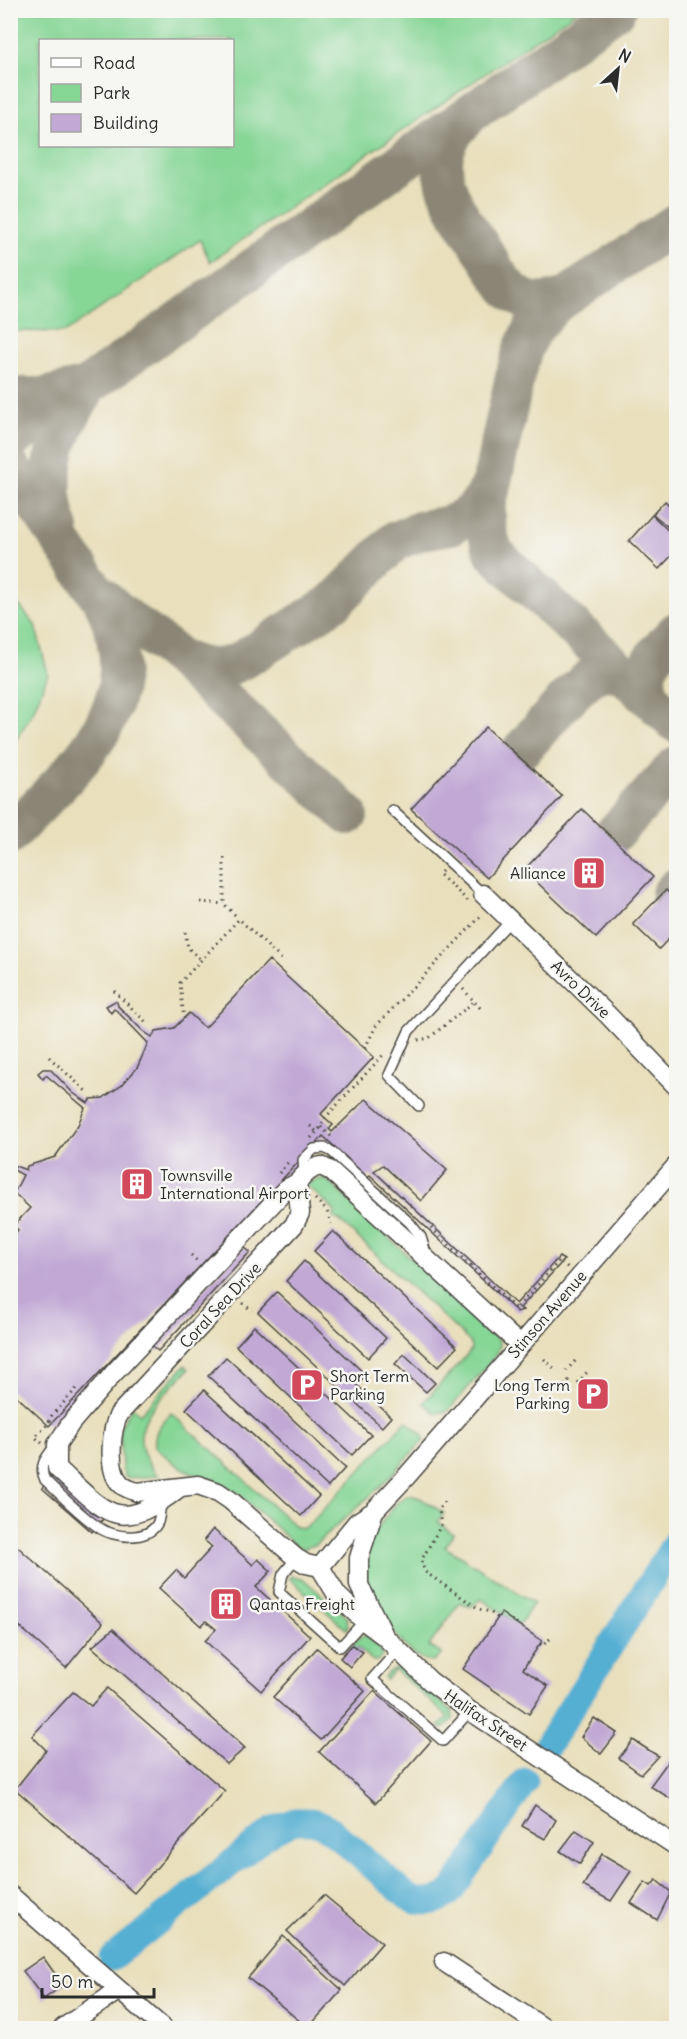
<svg xmlns="http://www.w3.org/2000/svg" width="687" height="2039" font-family="Delius,sans-serif">
<style>
.green{fill:#86d696;stroke:#588060;stroke-width:1.5;fill-rule:evenodd}
.lines{fill:none;stroke-linecap:round;stroke-linejoin:round}
.river{stroke:#55afd2;stroke-width:27}
.taxiway{stroke:#8a8574;stroke-width:40}
.building{fill:#c1a8d5}
.service-casing{stroke:#484641;stroke-width:12}
.minor-casing{stroke:#484641;stroke-width:21}
.path{stroke:#484641;stroke-width:3;stroke-dasharray:1.5 4.5;stroke-linecap:butt}
.service{stroke:#fff;stroke-width:9}
.minor{stroke:#fff;stroke-width:18}
.labels{text-anchor:middle;stroke-width:5;stroke-linejoin:round;paint-order:stroke}
.poi-label{font-size:16px;fill:#2b2b2b;stroke:#f6f6f2;text-anchor:start}
.street-label{font-size:16px;fill:#2b2b2b;stroke:#f6f6f2}
</style>
<rect width="100%" height="100%" fill="#f6f6f2"/>
<filter id="ink" filterUnits="userSpaceOnUse"><feTurbulence type="fractalNoise" baseFrequency=".0167" numOctaves="2"/><feDisplacementMap in="SourceGraphic" scale="12" xChannelSelector="R" yChannelSelector="G"/><feConvolveMatrix kernelMatrix="1 2 1 2 8 2 1 2 1" color-interpolation-filters="sRGB"/></filter>
<filter id="wash" filterUnits="userSpaceOnUse"><feTurbulence type="fractalNoise" baseFrequency=".008" numOctaves="4" result="noise"/><feDisplacementMap in="SourceGraphic" scale="24" xChannelSelector="R" yChannelSelector="G"/><feGaussianBlur stdDeviation="1.35" result="paint"/><feColorMatrix in="noise" values="0 0 0 0 0 0 0 0 0 0 0 0 0 0 0 0 0 1.4 0 .05"/><feComposite in="paint" operator="in"/></filter>
<g filter="url(#wash)">
<rect width="100%" height="100%" fill="#e9dfbc"/>
<g class="green">
<path d="M26,11V10L577,11L210,262L200,240L66,332L11,331L10,23ZM232,40V146H40V40Z"/>
<path d="M11,595L35,625L48,674L33,712L11,748Z"/>
<path d="M318,1179H325L329,1182L498,1340L500,1345L497,1354L448,1411L436,1413L423,1403L468,1354L471,1349L470,1342L339,1220L334,1218L335,1212L332,1208L307,1186L312,1181Z"/>
<path d="M185,1365L189,1369C158,1402 117,1430 158,1476L126,1478L122,1469L120,1428L132,1407L140,1414Z"/>
<path d="M171,1413L296,1527L303,1528L309,1525L406,1421L422,1434L424,1440L381,1486L316,1544L303,1549L295,1545L239,1494L218,1482L190,1472L174,1463L155,1447C153,1431 161,1424 171,1413Z"/>
<path d="M409,1495L420,1498L444,1513L438,1522L453,1534L445,1547L534,1603L519,1625L481,1599L471,1607L460,1602L429,1646L442,1654L433,1662C429,1661 424,1660 420,1658C401,1649 361,1588 363,1566C364,1548 375,1530 386,1517C393,1508 398,1499 409,1495Z"/>
<path d="M291,1576L302,1578L347,1617L348,1628L346,1629L289,1578Z"/>
<path d="M361,1636H366L380,1648L382,1656L377,1661H373L358,1647L356,1649L352,1645Z"/>
<path d="M397,1668L402,1669L452,1711L453,1719L444,1729L439,1727L448,1717L395,1670L386,1680L384,1677L388,1672Z"/>
</g>
<g class="lines">
<g class="river">
<path d="M547,1746L676,1542"/>
<path d="M112,1958L273,1830L295,1821H312L324,1825L333,1832L408,1897C424,1905 440,1903 452,1890L525,1781"/>
</g>
<g class="taxiway">
<path d="M465,120C418,163 457,212 484,252C494,268 504,289 522,298C535,305 548,303 562,298"/>
<path d="M676,223L554,305L532,330L523,349L516,372L486,508C485,525 488,539 495,554L676,723"/>
<path d="M10,397H44L78,389"/>
<path d="M10,441L616,10"/>
<path d="M10,467L105,605C151,710 76,765 10,835"/>
<path d="M59,529C43,477 53,439 83,395"/>
<path d="M102,596C125,620 154,636 179,658L348,815"/>
<path d="M179,658C201,669 218,672 241,661L334,602L395,541L422,530L451,525L471,513L483,500L491,484"/>
<path d="M653,701C635,669 656,654 676,632"/>
<path d="M517,755C533,738 582,676 602,672C610,670 618,672 625,675"/>
<path d="M611,837L676,766"/>
<path d="M671,894L676,888"/>
</g>
</g>
<g id="blocks">
<g class="building">
<path d="M665,501L676,512V518L668,527L653,514Z"/>
<path d="M652,515L676,538V551L659,569L629,541Z"/>
<path d="M486,727L562,796L487,878L411,809Z"/>
<path d="M582,809L653,877L596,938L524,870Z"/>
<path d="M666,890L676,900V931L659,949L633,924Z"/>
<path d="M269,960L374,1057L321,1114L333,1125L329,1129L332,1132L366,1099L447,1170L421,1201L383,1165L374,1171L516,1304L559,1257L564,1260L520,1308L523,1310L517,1312L370,1175L361,1184L342,1166L348,1159L323,1136L49,1426L10,1390V1239L18,1230L14,1225L30,1208L14,1193L23,1175L10,1168V1164L26,1170L27,1166L55,1157L78,1125L85,1108L46,1075L43,1079L38,1073L43,1069H50L73,1093L88,1103L91,1099L103,1098L122,1085L137,1068L148,1043L117,1011L114,1009L111,1013L106,1006L115,1001L117,1002L118,1006L143,1031L152,1037L156,1031L174,1028L189,1013L205,1028Z"/>
<path d="M333,1231L457,1347L438,1367L314,1251Z"/>
<path d="M244,1247L250,1252L158,1351L151,1345Z"/>
<path d="M304,1261L386,1338L368,1358L286,1281Z"/>
<path d="M277,1292L366,1375L357,1385L391,1417L382,1427L258,1312Z"/>
<path d="M254,1326L371,1435L352,1455L236,1346Z"/>
<path d="M404,1354L435,1383L426,1392L395,1364Z"/>
<path d="M226,1357L345,1468L328,1487L208,1376Z"/>
<path d="M204,1390L319,1496L301,1516L186,1409Z"/>
<path d="M53,1476L103,1519L92,1532L42,1488Z"/>
<path d="M213,1529L253,1565L258,1559L271,1571L256,1587L310,1636L261,1691L205,1641L216,1629L206,1621L201,1626L159,1588L176,1570L184,1578L212,1547L204,1540Z"/>
<path d="M10,1540L103,1623L66,1668L10,1618Z"/>
<path d="M501,1613L542,1641L523,1669L548,1686L529,1714L463,1669Z"/>
<path d="M113,1629L245,1748L227,1764L92,1647Z"/>
<path d="M352,1645L363,1652L350,1667L340,1658Z"/>
<path d="M317,1648L365,1691L321,1740L273,1697Z"/>
<path d="M107,1688L225,1791L134,1893L15,1789L46,1750L32,1736L73,1692L91,1706Z"/>
<path d="M374,1691L431,1741L376,1803L319,1752Z"/>
<path d="M594,1718L617,1733L601,1754L581,1737Z"/>
<path d="M633,1740L658,1756L641,1774L619,1758Z"/>
<path d="M672,1756L676,1758V1802L650,1786Z"/>
<path d="M535,1805L556,1820L545,1839L522,1826Z"/>
<path d="M576,1830L594,1842L580,1864L560,1851Z"/>
<path d="M602,1854L631,1871L611,1901L583,1886Z"/>
<path d="M656,1880L671,1892L657,1920L631,1903L645,1882L651,1886Z"/>
<path d="M324,1895L382,1943L345,1986L287,1931Z"/>
<path d="M283,1936L342,1990L308,2028L248,1978Z"/>
<path d="M43,1957L63,1985L44,1999L23,1971Z"/>
</g>
</g>
</g>
<g filter="url(#ink)">
<use href="#blocks" fill-opacity="0" stroke="#484641" stroke-width="1.5"/>
<g class="lines">
<defs>
<g id="service">
<path d="M392,810L483,894"/>
<path d="M419,1106L389,1075L409,1031L511,920"/>
<path d="M304,1175L303,1160L314,1149L324,1148L331,1151L410,1223L421,1237L427,1256"/>
<path d="M55,1446C46,1457 38,1466 45,1480C62,1496 79,1514 98,1527C113,1538 149,1542 158,1522C160,1516 160,1508 161,1503"/>
<path d="M296,1558L283,1574L279,1592L340,1647L364,1621"/>
<path d="M397,1651L372,1679L443,1741L470,1711"/>
</g>
<g id="minor">
<path d="M483,894L607,1014L676,1086"/>
<path d="M179,1488C118,1536 106,1513 57,1468V1444L71,1423L113,1374L286,1189L297,1183"/>
<path d="M374,1511L359,1558V1585L383,1633"/>
<path d="M320,1567L306,1564L296,1558L230,1500L218,1492L198,1485L137,1492C131,1490 124,1488 120,1483C107,1470 111,1429 119,1414L294,1225L300,1213L297,1183C305,1174 310,1168 321,1166L331,1171L520,1345"/>
<path d="M320,1567L357,1522L374,1511L406,1477L676,1166"/>
<path d="M320,1567L337,1595L364,1621L384,1636L430,1681L470,1711L676,1846"/>
<path d="M10,1895L163,2028"/>
<path d="M444,1962L544,2028"/>
<path d="M63,2028L119,1990"/>
</g>
</defs>
<use href="#service" class="service-casing"/>
<use href="#minor" class="minor-casing"/>
<g class="path">
<path d="M224,858V904L238,918"/>
<path d="M442,871L439,874L468,901"/>
<path d="M200,902L224,904"/>
<path d="M185,932L188,948L201,960"/>
<path d="M463,989L481,1009"/>
<path d="M114,991L146,1022"/>
<path d="M184,1019L180,983L239,919L281,959"/>
<path d="M418,1040L429,1038L475,1001"/>
<path d="M365,1048L376,1026L482,915"/>
<path d="M49,1057L87,1092"/>
<path d="M310,1126L317,1132"/>
<path d="M321,1127L333,1138"/>
<path d="M311,1138L321,1127L325,1118L385,1053"/>
<path d="M279,1173L290,1160"/>
<path d="M315,1199L327,1211L331,1224"/>
<path d="M431,1228L516,1309L560,1260L568,1268"/>
<path d="M191,1255L198,1262"/>
<path d="M243,1303L252,1311"/>
<path d="M544,1359L557,1371"/>
<path d="M566,1371L576,1360"/>
<path d="M578,1383L588,1371"/>
<path d="M560,1390L572,1377"/>
<path d="M42,1443L35,1437L48,1424L52,1415L79,1386"/>
<path d="M444,1502L439,1509L441,1525L421,1561L425,1572L479,1609L490,1612L498,1618"/>
<path d="M540,1644L542,1646L551,1638"/>
</g>
<use href="#service" class="service"/>
<use href="#minor" class="minor"/>
</g>
</g>
<defs>
<symbol id="building-square" viewBox="-11 -11 22 22"><rect x="-9" y="-9" width="18" height="18" rx="4" fill="#d1495b" stroke="#f6f6f2"/><path d="M-4-6H4V6H1V3H-1V6H-4ZM-2.5-4.3h1.7v1.8h-1.7ZM.8-4.3h1.7v1.8H.8ZM-2.5-1h1.7V.8h-1.7ZM.8-1h1.7V.8H.8Z" fill="#fff"/></symbol>
<symbol id="parking-square" viewBox="-11 -11 22 22"><rect x="-9" y="-9" width="18" height="18" rx="4" fill="#d1495b" stroke="#f6f6f2"/><path d="M-3.5-5.5H1a3.5 3.5 0 0 1 0 7H-1V5.5H-3.5ZM-1-3.4V-.6H.8a1.4 1.4 0 0 0 0-2.8Z" fill="#fff"/></symbol>
</defs>
<g fill-rule="evenodd">
<use href="#building-square" x="570" y="854" width="38" height="38"/>
<use href="#building-square" x="118" y="1165" width="38" height="38"/>
<use href="#parking-square" x="288" y="1366" width="38" height="38"/>
<use href="#parking-square" x="574" y="1375" width="38" height="38"/>
<use href="#building-square" x="207" y="1585" width="38" height="38"/>
</g>
<g class="labels">
<g class="poi-label">
<text x="566" y="879" text-anchor="end">Alliance</text>
<text x="160" y="1181">Townsville<tspan x="160" dy="18">International Airport</tspan></text>
<text x="330" y="1382">Short Term<tspan x="330" dy="18">Parking</tspan></text>
<text x="570" y="1391" text-anchor="end">Long Term<tspan x="570" dy="18">Parking</tspan></text>
<text x="249" y="1610">Qantas Freight</text>
</g>
<g class="street-label">
<text transform="translate(581 989) rotate(44)" y="6">Avro Drive</text>
<text transform="translate(220 1305) rotate(-47)" y="6">Coral Sea Drive</text>
<text transform="translate(547 1314) rotate(-49)" y="6">Stinson Avenue</text>
<text transform="translate(486 1720) rotate(34)" y="6">Halifax Street</text>
</g>
</g>
<rect width="687" height="2039" fill="none" stroke="#f6f6f2" stroke-width="36"/>
<rect x="39" y="39" width="195" height="108" fill="#f6f6f2" stroke="#a5a5a2" stroke-width="1.5"/>
<rect x="51" y="58" width="30" height="9" fill="#ffffff" stroke="#a5a5a2" stroke-width="1.5"/>
<text x="93" y="69" font-size="18" fill="#2b2b2b">Road</text>
<rect x="51" y="84" width="30" height="18" fill="#86d696" stroke="#a5a5a2" stroke-width="1.5"/>
<text x="93" y="99" font-size="18" fill="#2b2b2b">Park</text>
<rect x="51" y="114" width="30" height="18" fill="#c1a8d5" stroke="#a5a5a2" stroke-width="1.5"/>
<text x="93" y="129" font-size="18" fill="#2b2b2b">Building</text>
<g transform="translate(618 69) rotate(27)" stroke="#f6f6f2" stroke-width="4.5" paint-order="stroke">
<path d="M0-4.5L10 22L0 15L-10 22Z" fill="#2b2b2b"/>
<text y="-9" font-size="16" font-weight="bold" text-anchor="middle" fill="#2b2b2b">N</text>
</g>
<path d="M42 1988v9h112v-9" fill="none" stroke="#2b2b2b" stroke-width="3"/>
<text x="51" y="1988" font-size="18" fill="#2b2b2b" stroke="#f6f6f2" stroke-width="4.5" paint-order="stroke">50 m</text>
</svg>
